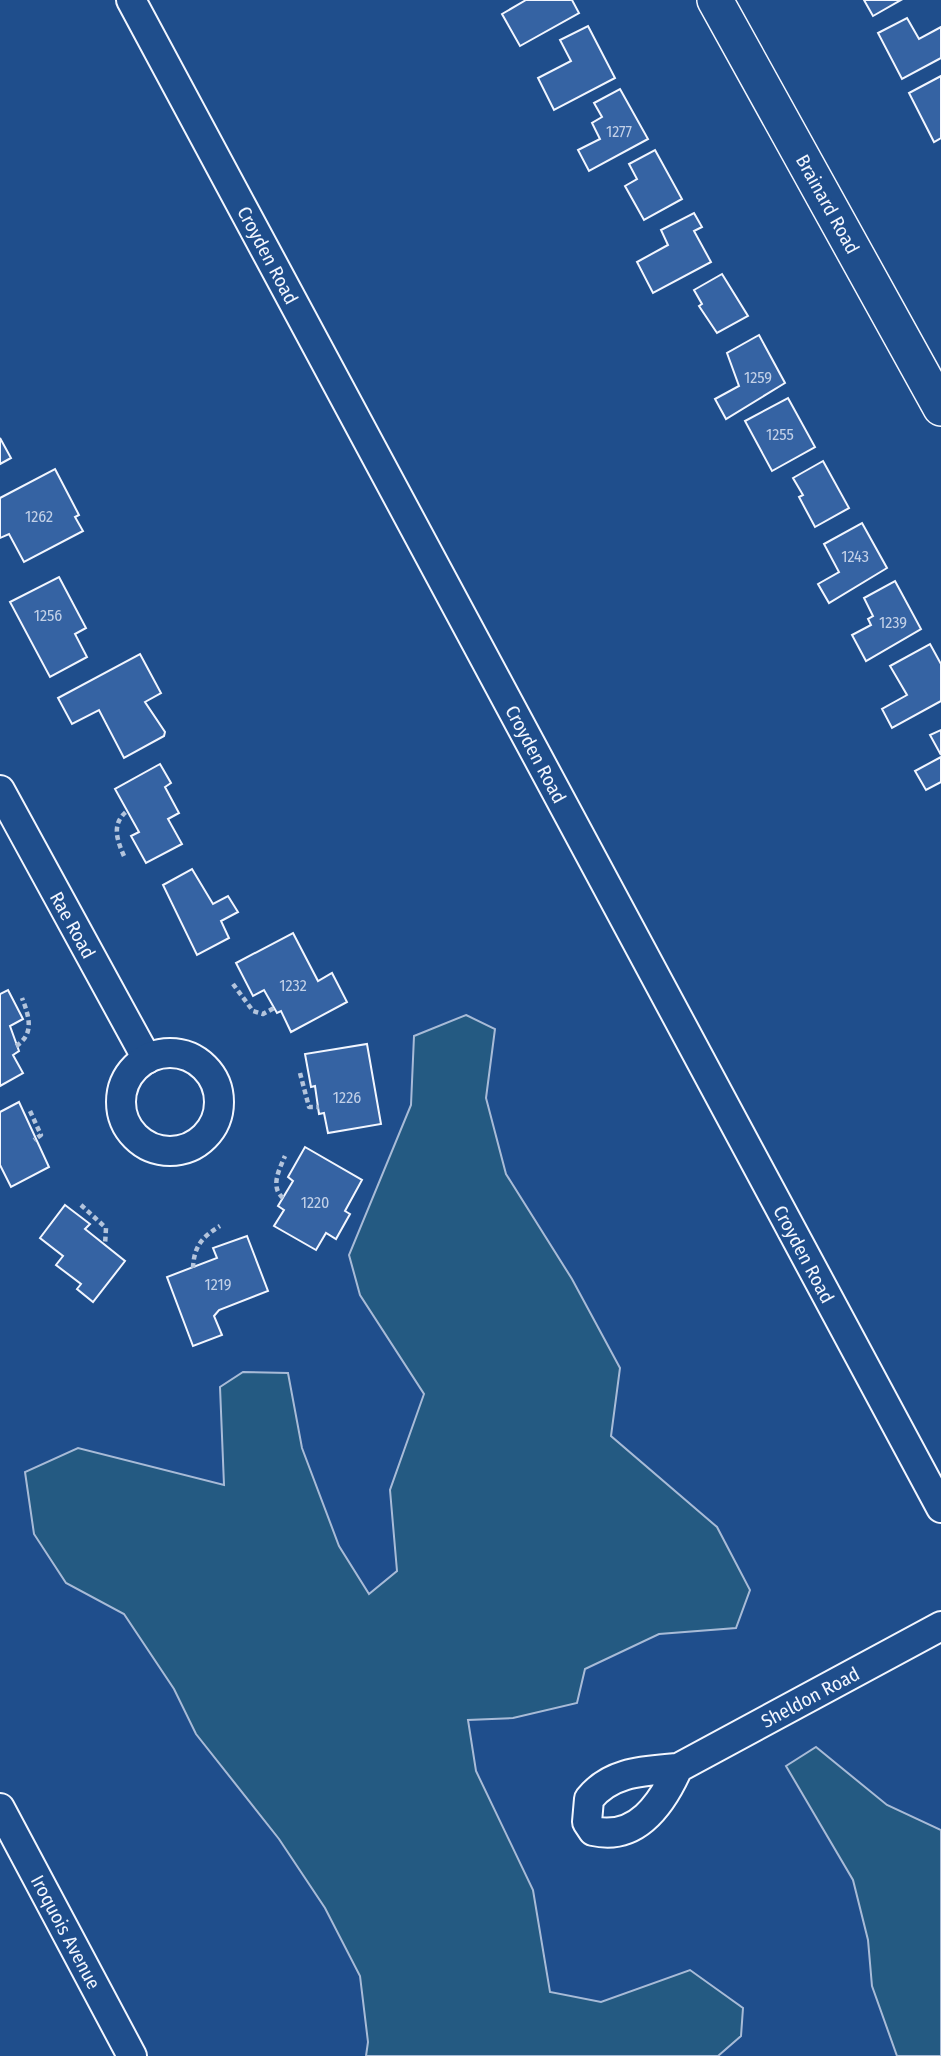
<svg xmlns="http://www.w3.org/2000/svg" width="941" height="2056" font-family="'Fira Sans Condensed',sans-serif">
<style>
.green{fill:#245a82;stroke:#a8bbd7;stroke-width:2}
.building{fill:#3563a3;stroke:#f2f6ff;stroke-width:2}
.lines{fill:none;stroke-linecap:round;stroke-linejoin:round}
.minor-casing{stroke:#f2f6ff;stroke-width:32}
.tertiary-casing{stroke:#f2f6ff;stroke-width:38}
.path{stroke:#b3c4dc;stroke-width:4.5;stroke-dasharray:5 3.5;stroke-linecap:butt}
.minor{stroke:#1f4e8c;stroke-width:28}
.tertiary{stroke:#1f4e8c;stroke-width:35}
.labels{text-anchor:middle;stroke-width:5;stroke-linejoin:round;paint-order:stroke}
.number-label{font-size:16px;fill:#c3d1e8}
.street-label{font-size:19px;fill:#f2f6ff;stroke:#1f4e8c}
</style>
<rect width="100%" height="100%" fill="#1f4e8c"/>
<g class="green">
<path d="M466,1015L495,1029L486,1098L506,1174L572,1279L620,1368L611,1436L717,1527L750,1590L736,1628L659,1634L585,1669L577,1703L513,1718L468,1720L476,1771L533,1890L550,1992L601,2002L690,1970L743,2008L741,2036L718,2056H366L368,2042L360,1976L325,1908L279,1839L196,1734L174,1689L124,1614L66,1583L34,1534L25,1472L78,1448L224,1485L220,1387L243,1372L288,1373L302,1448L339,1546L369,1594L397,1571L390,1490L424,1394L360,1295L349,1255L411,1105L414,1036Z"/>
<path d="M816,1747L887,1805L941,1830V2056H897L872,1986L868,1940L853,1880L786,1766Z"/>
</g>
<g class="building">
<path d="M526,0H572L579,13L520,46L502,14Z"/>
<path d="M864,0H901L873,16Z"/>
<path d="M907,18L919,39L941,27V58L902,79L878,33Z"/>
<path d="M588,26L615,78L554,110L538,78L571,61L560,40Z"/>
<path d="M941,76V138L934,142L909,93Z"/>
<path d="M620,89L648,139L589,171L578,150L600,139L592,123L602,117L594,103Z"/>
<path d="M655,150L682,199L644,220L625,186L637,179L629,164Z"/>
<path d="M694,213L702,227L694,231L711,262L653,293L637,262L668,245L661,230Z"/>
<path d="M722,274L748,316L717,333L699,306L702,304L694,290Z"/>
<path d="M759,335L785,383L726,419L715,399L739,386L727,353Z"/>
<path d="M788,398L815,447L772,471L745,421Z"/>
<path d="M0,438L11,458L0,464Z"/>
<path d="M823,461L849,508L815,527L799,497L803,495L793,478Z"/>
<path d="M55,469L79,515L75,517L83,531L24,562L9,534L0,538V498Z"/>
<path d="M862,523L887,568L829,603L818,584L839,572L824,544Z"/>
<path d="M59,577L86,628L75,634L87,657L50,677L10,602Z"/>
<path d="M895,581L921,629L866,661L852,635L871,625L868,619L873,616L864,598Z"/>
<path d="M930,644L941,664V701L892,728L882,709L907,695L890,666Z"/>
<path d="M140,654L161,693L145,702L165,732L164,736L124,758L99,710L72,724L58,698Z"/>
<path d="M941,730V755L930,735Z"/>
<path d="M941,757V782L926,790L915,771Z"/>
<path d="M160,764L171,783L165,787L179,813L168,819L182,844L146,863L131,836L139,832L115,789Z"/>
<path d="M192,869L213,904L228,896L238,912L221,921L229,938L197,955L163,885Z"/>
<path d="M293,933L318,981L332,973L347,1002L291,1032L281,1011L277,1013L264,990L253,996L236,963Z"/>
<path d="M8,990L23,1019L10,1026L19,1051L13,1055L23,1073L0,1086V994Z"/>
<path d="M367,1044L381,1124L328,1133L324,1113L319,1114L315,1086L311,1087L305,1054Z"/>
<path d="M19,1102L49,1167L11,1187L0,1165V1112Z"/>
<path d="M305,1147L362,1180L345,1211L350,1214L336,1239L326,1233L316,1250L274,1226L284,1210L278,1206L293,1181L288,1177Z"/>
<path d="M65,1205L90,1224L85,1229L125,1261L93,1302L77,1289L81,1284L56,1265L63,1256L40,1238Z"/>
<path d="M247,1236L268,1291L219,1310L214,1316L222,1335L193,1346L167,1277L217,1258L213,1248Z"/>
</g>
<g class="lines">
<defs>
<g id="minor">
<path d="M131,0L941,1508"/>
<path d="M0,790L147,1059"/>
<circle cx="170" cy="1102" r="49"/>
<path d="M678,1768C662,1804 637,1841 593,1831L587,1822L589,1799C611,1771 645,1771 678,1768L941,1626"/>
<path d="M0,1808L132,2056"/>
</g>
<path id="tertiary" d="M715,0L941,408"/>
</defs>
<use href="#minor" class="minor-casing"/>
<use href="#tertiary" class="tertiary-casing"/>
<g class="path">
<path d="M124,856C117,840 111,824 127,811"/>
<path d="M233,984L253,1011L263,1014L274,1008"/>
<path d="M16,1046C35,1034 29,1016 22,998"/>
<path d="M300,1073L309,1107H319"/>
<path d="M30,1111L41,1135L34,1140"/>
<path d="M283,1198C270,1187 279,1170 285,1156"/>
<path d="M81,1205L106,1228L105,1245"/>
<path d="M193,1268C194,1246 202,1237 220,1226"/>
</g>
<use href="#minor" class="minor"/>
<use href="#tertiary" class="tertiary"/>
</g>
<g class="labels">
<g class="number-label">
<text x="619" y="137">1277</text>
<text x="758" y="383">1259</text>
<text x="780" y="440">1255</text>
<text x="39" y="522">1262</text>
<text x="855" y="562">1243</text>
<text x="48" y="621">1256</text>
<text x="893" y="628">1239</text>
<text x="293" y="991">1232</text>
<text x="347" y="1103">1226</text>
<text x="315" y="1208">1220</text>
<text x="218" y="1290">1219</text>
</g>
<g class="street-label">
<text transform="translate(828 204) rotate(61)" y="7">Brainard Road</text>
<text transform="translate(268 255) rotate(62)" y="7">Croyden Road</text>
<text transform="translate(536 754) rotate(62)" y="7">Croyden Road</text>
<text transform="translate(73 925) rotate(61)" y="7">Rae Road</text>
<text transform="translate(804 1254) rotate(62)" y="7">Croyden Road</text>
<text transform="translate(810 1697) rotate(-28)" y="7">Sheldon Road</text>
<text transform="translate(66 1932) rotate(62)" y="7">Iroquois Avenue</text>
</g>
</g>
</svg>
